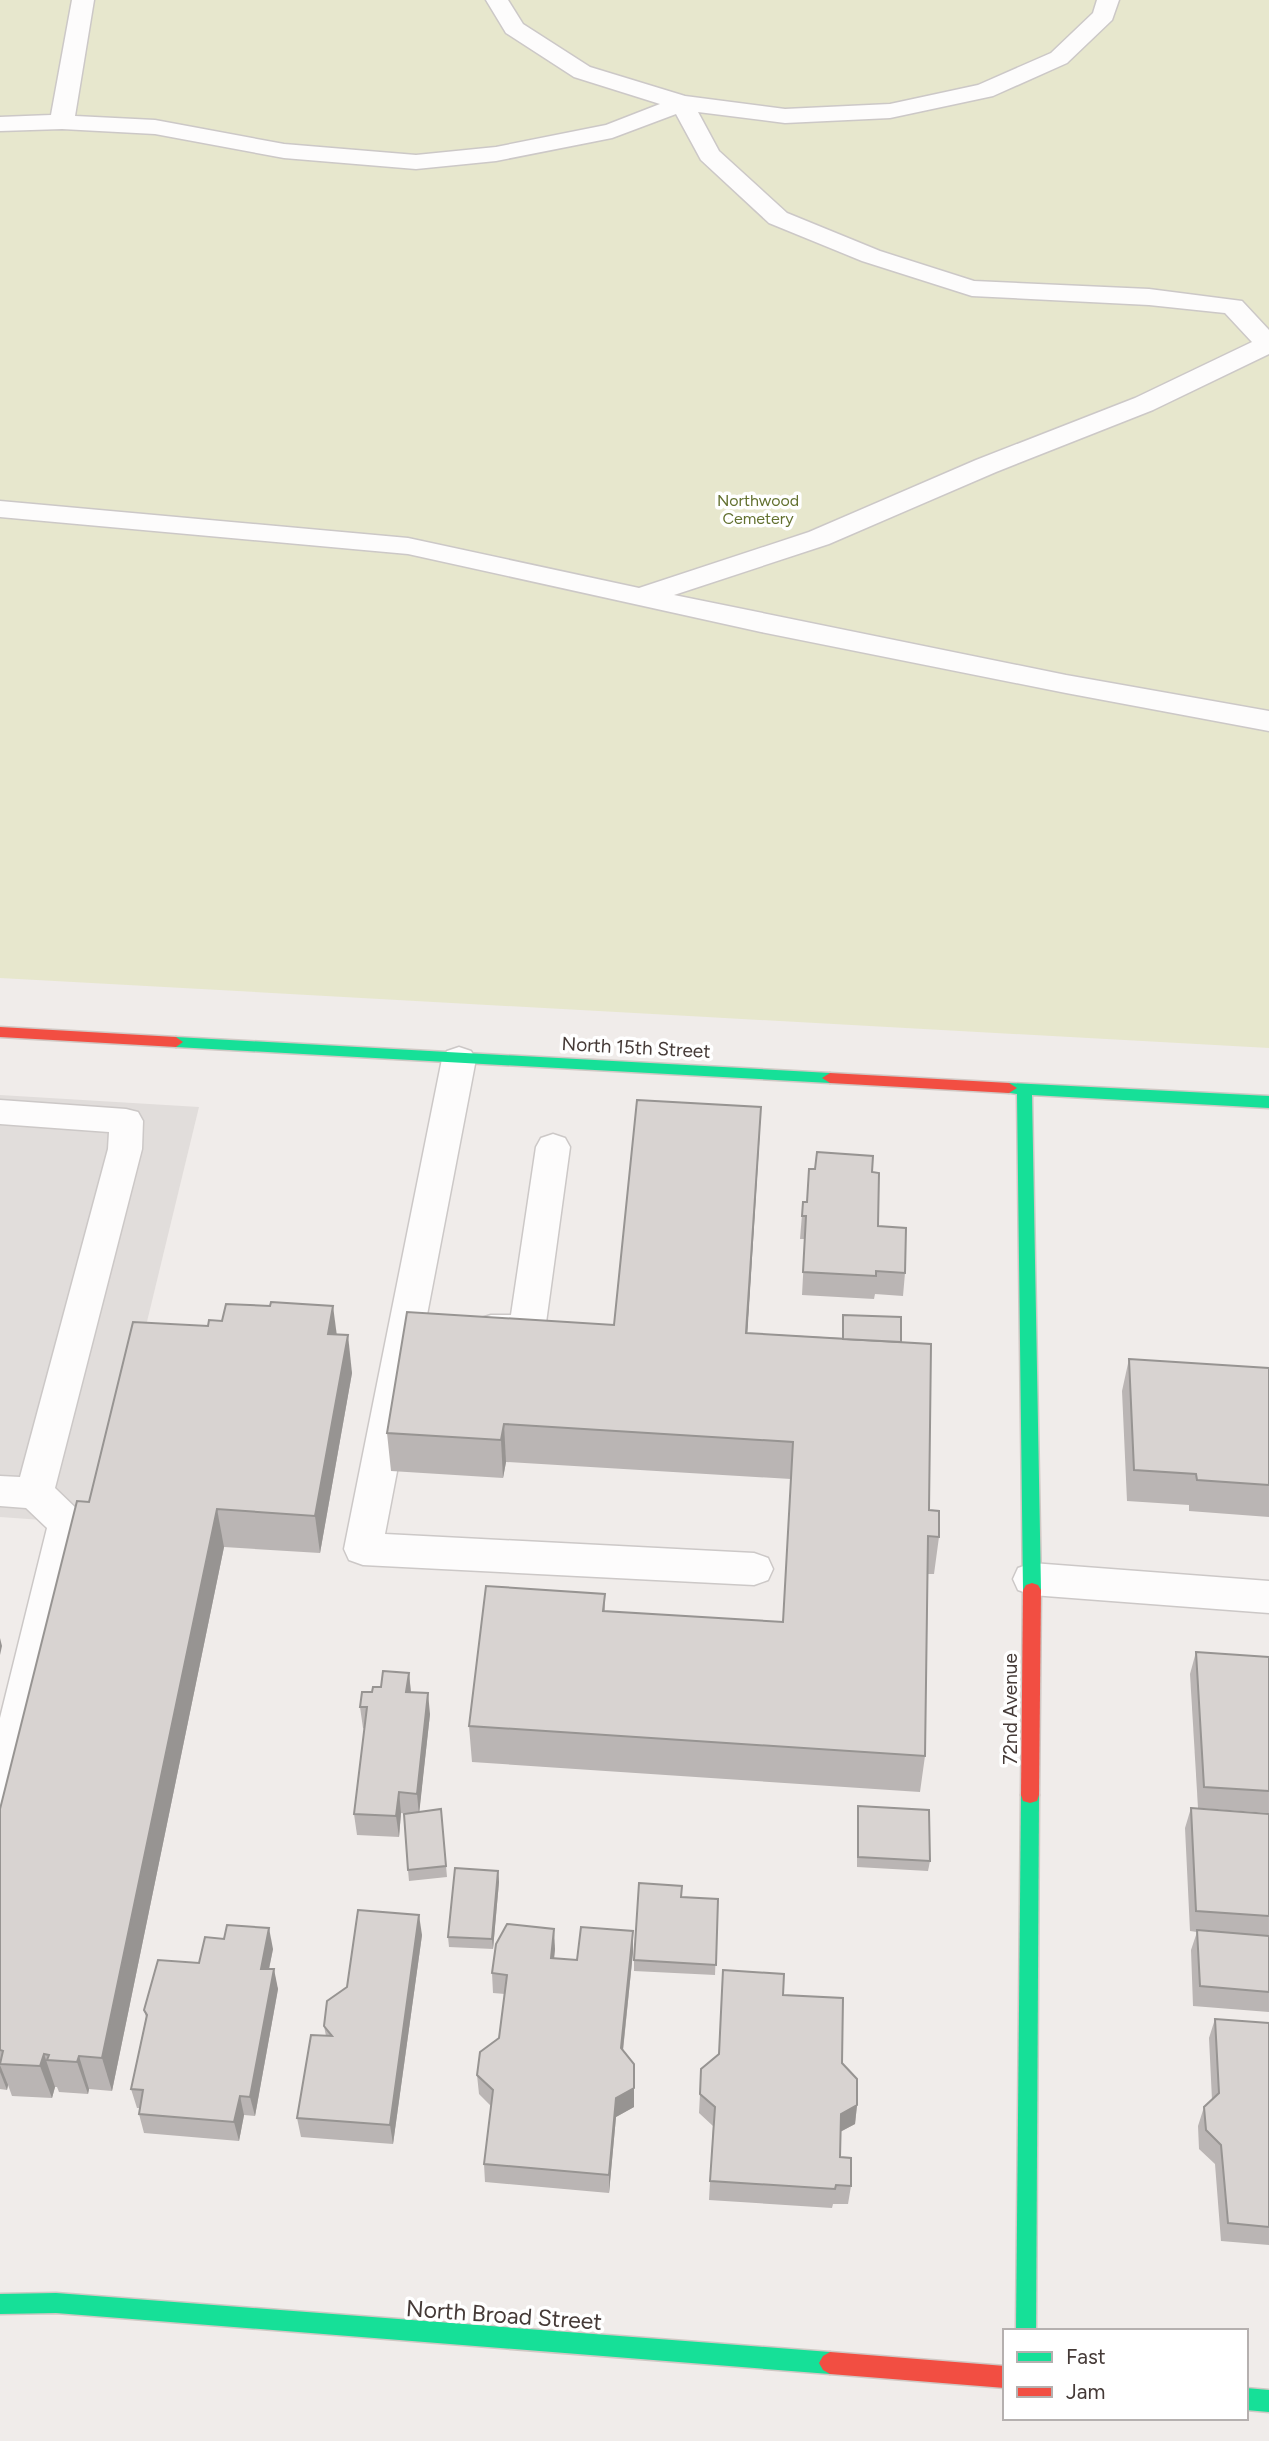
<svg xmlns="http://www.w3.org/2000/svg" width="1269" height="2441" font-family="Figtree,sans-serif">
<style>
.green{fill:#e7e7cd}
.parking{fill:#e1dddb}
.lines{fill:none;stroke-linecap:round;stroke-linejoin:round}
.lane-casing{stroke:#ccc8c7;stroke-width:3}
.fast-casing{stroke:#d0c8c4;stroke-width:3}
.jam-casing{stroke:#d0c8c4;stroke-width:3}
.lane{fill:#fdfcfc;fill-rule:evenodd}
.fast{fill:#16e098;fill-rule:evenodd}
.jam{fill:#f24e42;fill-rule:evenodd}
.wall{fill:#bab5b4}
.shaded-wall{fill:#979492}
.building{fill:#d8d3d1;stroke:#979492;stroke-width:2}
.labels{text-anchor:middle;stroke-width:7;stroke-linejoin:round;paint-order:stroke}
.far-park-label{font-size:16px;fill:#637130;stroke:#fff}
.street-label{font-size:19px;fill:#453a37;stroke:#fff}
.near-street-label{font-size:23px;fill:#453a37;stroke:#fff}
</style>
<rect width="100%" height="100%" fill="#f0ecea"/>
<path class="green" d="M0,0H1269V1048L0,978Z"/>
<path class="parking" d="M0,1095L199,1107L98,1524L0,1517Z"/>
<g class="lines">
<defs>
<g id="lane">
<path d="M72,0H94L75,116L155,120L284,144L416,155L496,147L606,125L660,104L574,77L506,33L486,0H508L523,24L590,67L685,96L785,109L890,104L978,85L1051,53L1093,13L1097,0H1119L1112,20L1067,63L993,96L890,118L785,123L698,112L719,151L787,213L880,251L974,281L1149,289L1242,301L1269,330V354L1153,410L996,472L829,544L674,595L1066,675L1269,711V731L1066,693L761,632L408,554L0,517V501L408,538L639,588L809,532L976,460L1135,398L1252,342L1225,313L1149,305L972,296L862,261L769,223L701,160L676,114L612,138L496,161L416,169L284,158L155,134L62,129L0,131V117L51,115Z"/>
<path d="M459,1047L471,1051L476,1059L385,1534L754,1553L768,1558L773,1569L768,1580L754,1585L363,1565L349,1560L344,1549L442,1059L447,1051Z"/>
<path d="M0,1100L126,1109L138,1112L143,1121L142,1149L55,1488L80,1512L86,1523L21,1802L15,1815L0,1820V1718L47,1528L26,1508L0,1506V1476L20,1477L108,1149L109,1132L0,1124Z"/>
<path d="M553,1134L565,1138L570,1147L545,1330L540,1340C520,1346 498,1345 478,1339L473,1329L478,1319L491,1315H511L536,1147L541,1138Z"/>
<path d="M1032,1563L1269,1581V1613L1032,1595L1018,1590L1013,1579L1018,1568Z"/>
</g>
<g id="fast">
<path d="M176,1037L830,1073L838,1078L830,1083L176,1047L169,1042Z"/>
<path d="M1009,1083L1269,1096V1108L1032,1095L1041,1590L1038,1595L1032,1597L1026,1595L1023,1590L1017,1094L1004,1092L1001,1088Z"/>
<path d="M1030,1787L1037,1789L1039,1795L1036,2331H1016L1021,1795L1023,1789Z"/>
<path d="M56,2293L830,2352L837,2356L841,2363L837,2370L830,2374L56,2313L0,2314V2294Z"/>
<path d="M1246,2388L1269,2390V2412L1246,2410Z"/>
</g>
<g id="jam">
<path d="M0,1027L176,1037L183,1042L176,1047L0,1037Z"/>
<path d="M830,1073L1009,1083L1017,1088L1009,1093L830,1083L822,1078Z"/>
<path d="M1032,1583L1038,1585L1041,1590L1039,1795L1037,1801L1030,1803L1023,1801L1021,1795L1023,1590L1026,1585Z"/>
<path d="M830,2352L1005,2366V2388L830,2374L823,2370L819,2363L823,2356Z"/>
</g>
</defs>
<use href="#lane" class="lane-casing"/>
<use href="#fast" class="fast-casing"/>
<use href="#jam" class="jam-casing"/>
<use href="#lane" class="lane"/>
<use href="#fast" class="fast"/>
<use href="#jam" class="jam"/>
</g>
<g class="wall">
<path d="M761,1107L747,1333L842,1338L843,1315L901,1342L929,1510L939,1537L934,1574H928L925,1756L920,1792L472,1762L469,1726L605,1594V1611L783,1622L791,1479L506,1462L503,1478L391,1471L387,1433L614,1325Z"/>
<path d="M872,1172L878,1226L905,1273L903,1296L875,1294L874,1299L802,1295L805,1239H800L803,1202H807Z"/>
<path d="M337,1335L352,1373L320,1553L224,1547L112,2091L89,2089L88,2094L59,2092L57,2087H55L52,2098L12,2096L8,2085L7,2090L0,2089V1809L89,1502Z"/>
<path d="M1129,1359L1269,1368V1517L1189,1511V1505L1127,1501L1122,1391Z"/>
<path d="M1196,1652L1269,1657V1813L1198,1808L1190,1674Z"/>
<path d="M409,1673L411,1692L430,1714L419,1812L441,1809L447,1877L409,1881L408,1870L406,1814L401,1813L399,1837L357,1835L354,1814L365,1729L363,1728L360,1707L372,1692Z"/>
<path d="M858,1806L930,1861L928,1871L857,1867V1817Z"/>
<path d="M1191,1808L1269,1814V2012L1193,2006L1191,1950L1197,1932L1190,1931L1185,1828Z"/>
<path d="M498,1871L499,1882L493,1949L449,1947L448,1937Z"/>
<path d="M718,1899L715,1975L634,1971V1960Z"/>
<path d="M633,1931V1952L623,2051L634,2107L616,2117L609,2193L485,2182L484,2164L491,2106L479,2094L477,2075L499,2038L505,1994L493,1993L492,1973L555,1949L554,1958L577,1960Z"/>
<path d="M422,1935L393,2144L301,2137L297,2118L326,2036L324,2026Z"/>
<path d="M224,1939L273,1949L269,1969L278,1989L255,2116L244,2115L239,2141L144,2133L139,2114L140,2108H137L131,2089L146,2017L144,2010L199,1963Z"/>
<path d="M783,1995L842,2063L857,2105L855,2124L840,2132V2157L851,2186L848,2204H833L832,2208L709,2200L713,2126L699,2113L700,2094L719,2054Z"/>
<path d="M1215,2019L1269,2023V2245L1221,2241L1215,2164L1199,2149L1198,2126L1204,2107L1212,2100L1209,2038Z"/>
</g>
<g class="shaded-wall">
<path d="M761,1107L759,1146L745,1371L746,1333Z"/>
<path d="M333,1306L338,1344L328,1334Z"/>
<path d="M348,1335L352,1373L320,1553L315,1516Z"/>
<path d="M504,1424L506,1462L503,1478L501,1440Z"/>
<path d="M217,1509L224,1547L112,2091L102,2058Z"/>
<path d="M0,1638L2,1646L0,1655Z"/>
<path d="M409,1673L411,1694L406,1692Z"/>
<path d="M428,1693L430,1714L419,1815L417,1794Z"/>
<path d="M399,1792L401,1813L399,1837L396,1816Z"/>
<path d="M498,1871L499,1882L493,1949L492,1939Z"/>
<path d="M419,1915L422,1935L393,2144L390,2125Z"/>
<path d="M269,1928L273,1949L265,1988L261,1969Z"/>
<path d="M554,1929L555,1949L552,1978L551,1958Z"/>
<path d="M633,1931V1952L621,2068V2048Z"/>
<path d="M274,1969L278,1989L255,2116L250,2097Z"/>
<path d="M44,2054L55,2087L52,2098L40,2066Z"/>
<path d="M79,2056L89,2089L88,2094L77,2062Z"/>
<path d="M634,2064V2107L616,2117L609,2193V2175L616,2098Z"/>
<path d="M0,2065L8,2085L7,2090L0,2072Z"/>
<path d="M240,2096L244,2115L239,2141L234,2122Z"/>
<path d="M857,2105L855,2124L838,2133L841,2114Z"/>
</g>
<g class="building">
<path d="M637,1100L761,1107L746,1333L931,1344L929,1510L939,1511V1537L928,1536L925,1756L469,1726L486,1586L605,1594L603,1611L783,1622L793,1442L504,1424L501,1440L387,1433L407,1312L614,1325Z"/>
<path d="M817,1152L873,1156L872,1172L879,1173L878,1226L906,1228L905,1273L876,1271V1276L803,1272L806,1216H802L803,1202H807L809,1169H815Z"/>
<path d="M271,1302L333,1306L328,1334L348,1335L315,1516L217,1509L102,2058L79,2056L77,2062L47,2060L49,2055L44,2054L40,2066L0,2064L3,2051L0,2050V1809L77,1501L89,1502L133,1322L208,1326L209,1320L222,1321L226,1304L270,1306Z"/>
<path d="M843,1315L901,1317V1342L843,1339Z"/>
<path d="M1129,1359L1269,1368V1485L1197,1480L1196,1474L1134,1470Z"/>
<path d="M1196,1652L1269,1657V1791L1204,1787Z"/>
<path d="M383,1671L409,1673L406,1692L428,1693L417,1794L399,1792L396,1816L354,1814L367,1707H360L362,1692H372L373,1687H381Z"/>
<path d="M858,1806L929,1810L930,1861L858,1857Z"/>
<path d="M1191,1808L1269,1814V1916L1196,1911Z"/>
<path d="M441,1809L446,1866L408,1870L404,1814Z"/>
<path d="M455,1868L498,1871L492,1939L448,1937Z"/>
<path d="M639,1883L682,1886L681,1897L718,1899L716,1965L634,1960Z"/>
<path d="M358,1910L419,1915L390,2125L297,2118L311,2035L332,2036L324,2026L327,2001L347,1987Z"/>
<path d="M507,1924L554,1929L551,1958L577,1960L581,1927L633,1931L621,2048L634,2064V2088L616,2098L609,2175L484,2164L493,2090L477,2075L480,2052L499,2038L507,1975L492,1973L496,1944Z"/>
<path d="M227,1925L269,1928L261,1969H274L250,2097L240,2096L234,2122L139,2114L143,2090L131,2089L147,2015L144,2010L158,1960L199,1963L205,1937L224,1939Z"/>
<path d="M1197,1930L1269,1936V1992L1200,1986Z"/>
<path d="M723,1970L784,1974L783,1995L843,1998L842,2063L857,2079V2105L841,2114L840,2157L851,2158V2186L836,2185L835,2189L710,2181L715,2107L700,2094L701,2069L719,2054Z"/>
<path d="M1215,2019L1269,2023V2227L1228,2223L1221,2145L1206,2130L1204,2107L1219,2093Z"/>
</g>
<g class="labels">
<g class="far-park-label">
<text x="758" y="506">Northwood<tspan x="758" dy="18">Cemetery</tspan></text>
</g>
<g class="street-label">
<text transform="translate(636 1047) rotate(3)" y="7">North 15th Street</text>
<text transform="translate(1010 1709) rotate(-90)" y="7">72nd Avenue</text>
</g>
<g class="near-street-label">
<text transform="translate(504 2315) rotate(4)" y="8">North Broad Street</text>
</g>
</g>
<rect x="1003" y="2329" width="245" height="91" fill="#ffffff" stroke="#b5b0af" stroke-width="2"/>
<rect x="1017" y="2352" width="35" height="10" fill="#16e098" stroke="#b5b0af" stroke-width="2"/>
<text x="1066" y="2364" font-size="21" fill="#453a37">Fast</text>
<rect x="1017" y="2387" width="35" height="10" fill="#f24e42" stroke="#b5b0af" stroke-width="2"/>
<text x="1066" y="2399" font-size="21" fill="#453a37">Jam</text>
</svg>
